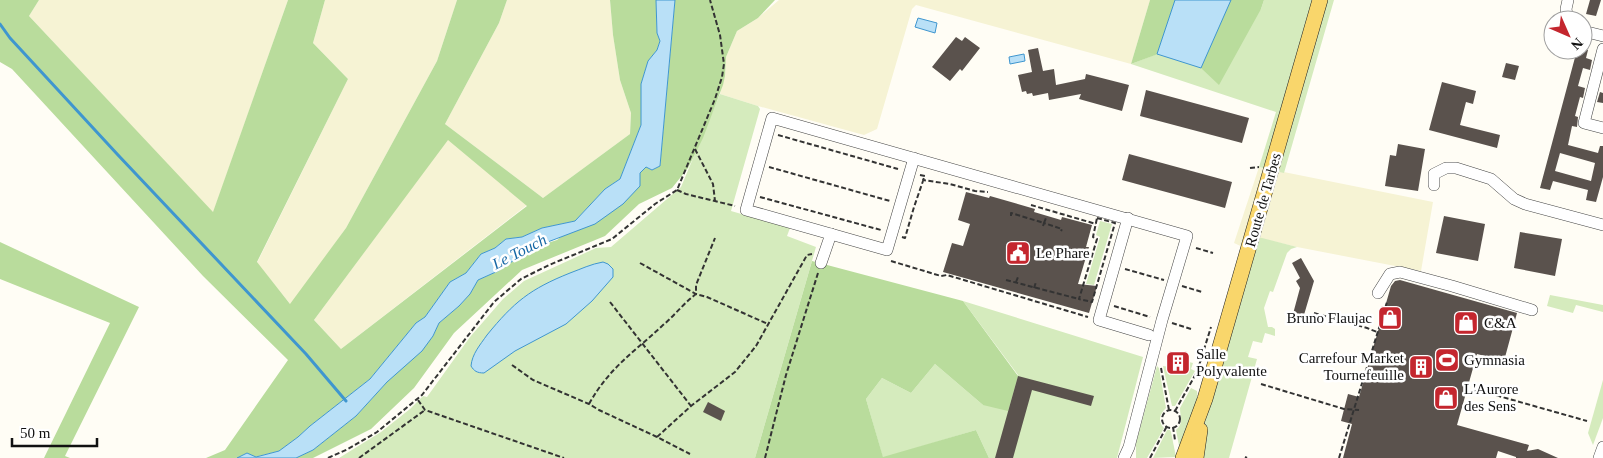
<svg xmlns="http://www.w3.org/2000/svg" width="1603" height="458" font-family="Georgia,serif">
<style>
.farmland{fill:#f6f3d4}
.green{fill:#d5ebbd}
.forest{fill:#b9dc9c;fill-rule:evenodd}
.water{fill:#b9e0f7;stroke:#3f96cf}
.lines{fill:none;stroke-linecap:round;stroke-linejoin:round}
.stream{stroke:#3f96cf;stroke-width:3}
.building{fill:#5a524d;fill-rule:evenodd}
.minor-casing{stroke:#444;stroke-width:12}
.major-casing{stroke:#222;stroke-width:16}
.path{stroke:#333;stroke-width:2;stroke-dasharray:5 2.5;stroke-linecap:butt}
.minor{stroke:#fff;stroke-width:11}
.major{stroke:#f9d66b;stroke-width:15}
.labels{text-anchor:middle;stroke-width:5;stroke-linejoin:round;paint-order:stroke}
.street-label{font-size:15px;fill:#111;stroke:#fff}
.poi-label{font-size:15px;fill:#111;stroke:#fff;text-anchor:start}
.water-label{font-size:16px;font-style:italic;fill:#1768a6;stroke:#fff}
</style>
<rect width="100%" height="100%" fill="#fffdf5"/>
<g class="farmland">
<path d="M39,0H288L213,213L29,16Z"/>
<path d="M325,0H457L437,61L346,228L291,305L257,263L348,79L313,43Z"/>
<path d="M507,0H610L613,35L620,80L631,113L630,134L543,198L445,124L499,23Z"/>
<path d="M779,0H1150L1131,64L916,5L912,9L877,129L864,135L758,106L720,94L725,76L726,57L737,31L758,18Z"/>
<path d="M448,139L527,205L341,349L314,320Z"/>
<path d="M1259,167L1433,202L1421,271L1297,247L1264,239L1260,255L1234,243Z"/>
</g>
<g class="green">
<path d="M1264,0H1334L1284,173L1259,167L1276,112L1131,64L1157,54L1201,68L1261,9Z"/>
<path d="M720,94L758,106L760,109L731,211L790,228L787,236L816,247L755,458H339L381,432L410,409L423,396L427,397L470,337L503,299L524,281L596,248L611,247L681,187Z"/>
<path d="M1100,221L1112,224L1094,285L1086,284L1100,237L1096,235Z"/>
<path d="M1258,237L1297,247L1291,249L1287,253L1273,292L1270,291L1264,308L1268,327H1272L1275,329V336L1265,333L1262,343L1253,341L1248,357L1257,359L1229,458H1200L1202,432Z"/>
<path d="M1550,295L1603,305V312L1576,305L1573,313L1547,306Z"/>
<path d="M963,301L1143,357L1117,458H989L976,430L883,458L866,399L882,378L911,393L935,364L983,405L1018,375Z"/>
<path d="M1189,362L1193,363L1191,369L1195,371L1175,406H1172L1163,366L1170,367L1173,365L1187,368Z"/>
<path d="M1157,366L1159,368L1166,408C1160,414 1157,421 1164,428L1147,458H1136V443Z"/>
<path d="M1603,380V418L1593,445L1588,433Z"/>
<path d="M1191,388L1197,391L1198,402L1180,451L1176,430C1184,423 1180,417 1180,408Z"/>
<path d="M1167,430H1170L1171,432L1176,457L1153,458Z"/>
</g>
<g class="forest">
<path d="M0,0H39L29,16L213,212L288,0H325L313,43L348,79L257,262L290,304L346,228L437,61L457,0H507L499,23L445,124L543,198L630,134L631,113L620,80L613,35L610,0H656L657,33L660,41L657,50L648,61L641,84V125L620,179L605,189L575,221L542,228L522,237L506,239L495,248L481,254L466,273L450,282L425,317L416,323L370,379L310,426L298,437L279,451L255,457L247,453L237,458H206L225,450L288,360L203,276L12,69L0,62ZM448,140L527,206L341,349L314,320Z"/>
<path d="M675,0H775L758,18L737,31L726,57L725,76L723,85L703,138L688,168L672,188L639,204L605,236L522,270L454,333L414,388L371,429L313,458H296L313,450L356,416L387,382L433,336L439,323L459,306L470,294L478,280L498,271L532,248L557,240L646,167L652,170L660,166Z"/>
<path d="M1150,0H1264L1261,9L1219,85L1201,68L1158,54L1131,64Z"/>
<path d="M0,242L139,307L65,456L70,458H44L110,323L0,279Z"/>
<path d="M812,261L963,301L1018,376L1008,411L983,405L935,364L911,393L882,378L866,399L883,457L976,430L989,458H755Z"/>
</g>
<g class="water">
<path d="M656,0H675L660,166L652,170L646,167L640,173V186L623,204L595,224L532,248L498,271L478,280L470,294L459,306L439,323L433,336L422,351L387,382L356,416L313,450L296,458H237L247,453L256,457L279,451L298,437L310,426L370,379L416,323L425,317L450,282L466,273L481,254L495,248L506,239L522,237L542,228L575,221L605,189L620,179L641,125V84L648,61L657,50L660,41L657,33Z"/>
<path d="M1175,0H1231L1201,68L1157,54Z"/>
<path d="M918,18L937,23L935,33L915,27Z"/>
<path d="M1024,54L1025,61L1010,64L1009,57Z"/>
<path d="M603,262L608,264L613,269V277L592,301L566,324L515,351L484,373C477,373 474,371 471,366C472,354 480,345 487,335C514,302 530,289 570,273C581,269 591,264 603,262Z"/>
</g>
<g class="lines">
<path class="stream" d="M0,24L10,38L118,155L306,354L346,401"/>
</g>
<g class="building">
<path d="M1590,0H1601L1596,16L1586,14Z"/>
<path d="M956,37L962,41L965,37L980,48L962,71L960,69L950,81L932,67Z"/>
<path d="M1038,48L1043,71L1054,69L1056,85L1085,79L1086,74L1129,85L1122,111L1079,99L1081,94L1049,100L1048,93L1033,96L1032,93L1027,94L1026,91L1022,92L1018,75L1032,72L1028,50Z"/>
<path d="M1577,50H1588L1586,58L1592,60L1590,70L1583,68L1578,86L1585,88L1583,98L1580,97L1575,116L1578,117L1577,127L1572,126L1568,145L1598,153L1600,146H1603V177L1596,202L1586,200L1588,190L1553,181L1550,190L1540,188ZM1560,153L1595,163L1591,181L1555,171Z"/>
<path d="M1506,63L1519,66L1515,80L1502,77Z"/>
<path d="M1442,82L1476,91L1473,104L1466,102L1460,125L1500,135L1497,148L1429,130Z"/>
<path d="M1146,90L1249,118L1242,143L1140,116Z"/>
<path d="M1600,92L1603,93V103L1597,102Z"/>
<path d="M1398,144L1425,149L1418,191L1385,186L1390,155L1396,156Z"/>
<path d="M1129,154L1232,182L1225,208L1122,180Z"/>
<path d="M966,192L989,198L990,196L1035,209L1034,212L1061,220L1062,217L1092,225L1086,247H1089L1078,284L1097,286L1089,313L943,272L952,243L963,246L970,224L958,220Z"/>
<path d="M1444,216L1485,224L1478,261L1436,253Z"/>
<path d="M1520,232L1562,239L1555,276L1514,268Z"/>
<path d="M1301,258L1314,281L1301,325H1290L1300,288L1296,281L1300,278L1292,263Z"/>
<path d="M1400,280L1517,313L1504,361L1477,354L1457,425L1529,445L1527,451L1538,449L1558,458H1516V457L1498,451L1496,458H1343L1352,424L1341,421L1348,394L1359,397L1391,286L1395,281Z"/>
<path d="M1018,376L1094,396L1091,406L1032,390L1013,458H995Z"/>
<path d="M708,402L725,411L721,421L703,412Z"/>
</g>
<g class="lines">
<defs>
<g id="minor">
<path d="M1568,0L1566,9L1568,20"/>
<path d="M1583,31L1603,36"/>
<path d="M1603,49L1584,123L1603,128"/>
<path d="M914,158L887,250L746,210L772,118L1187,236L1162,320L1129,447L1124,458"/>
<path d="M1434,185V174L1446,168H1456L1491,179L1514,199L1525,204L1603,225"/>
<path d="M1128,218L1099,320L1149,335"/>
<path d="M821,263L831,234"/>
<path d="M1378,293L1390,274L1400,272L1452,286L1532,310"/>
<path d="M1599,458L1603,447"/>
</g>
<g id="major">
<path d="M1183,458L1205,399L1320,0"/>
<path d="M1196,458L1200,430"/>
</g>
</defs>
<use href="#minor" class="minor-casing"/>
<use href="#major" class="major-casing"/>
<g class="path">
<path d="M778,135L898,169"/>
<path d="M695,149L713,184L715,201"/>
<path d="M769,167L890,201"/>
<path d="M1250,168L1259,167"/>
<path d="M920,175L925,176L923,180L950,184L975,191L988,192"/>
<path d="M677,190L686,194L735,206"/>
<path d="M760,197L881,230"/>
<path d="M1031,205L1096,224"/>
<path d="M1011,216V213L1044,223L1046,218"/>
<path d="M1097,218L1115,223L1092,302L1079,299L1097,239L1093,237Z"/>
<path d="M1043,226L1044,223L1062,229L1061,231"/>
<path d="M902,237L905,238L914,207L923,181"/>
<path d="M1196,248L1213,253"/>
<path d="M891,261L941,276L947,275L1088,317"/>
<path d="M640,263L696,294L707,297L768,324"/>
<path d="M1125,269L1164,280"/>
<path d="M1006,280L1079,299"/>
<path d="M1016,282L1018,277"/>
<path d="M1182,286L1202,292"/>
<path d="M1034,288L1036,282"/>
<path d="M610,302L691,406"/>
<path d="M1114,306L1150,317"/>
<path d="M1314,313L1367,328L1377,332"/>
<path d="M1172,323L1191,329"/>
<path d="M512,365L533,380L589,404L599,410L657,437L690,454"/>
<path d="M1161,368L1169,410"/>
<path d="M1261,384L1344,409L1359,410"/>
<path d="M1467,391H1481L1587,421"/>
<path d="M418,400L425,410L564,458"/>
<path d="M589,404C609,368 633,353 662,326C674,316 683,304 696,294V285L715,238"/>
<circle cx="1171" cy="419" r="9"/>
<path d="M1175,411L1197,372L1211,327"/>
<path d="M1173,427L1175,440"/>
<path d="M657,437L691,406L735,372L756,346L807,255L812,254"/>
<path d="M1245,457L1247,458"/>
<path d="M328,458L348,449L377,432L422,395L494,302L521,279L549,265L612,239L655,204L677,190L715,99L722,77L724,64L720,35L710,0"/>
<path d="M359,458L425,410"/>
<path d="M765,458L786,375L818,273"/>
<path d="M1150,458L1167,426"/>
<path d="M1339,458L1387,302"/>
</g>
<use href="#minor" class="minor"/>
<use href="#major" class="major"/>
</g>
<defs>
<symbol id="civic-square" viewBox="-11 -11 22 22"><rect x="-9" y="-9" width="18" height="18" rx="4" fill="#c4262e" stroke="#fff"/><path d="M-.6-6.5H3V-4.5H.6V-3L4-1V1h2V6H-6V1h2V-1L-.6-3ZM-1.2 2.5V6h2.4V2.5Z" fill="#fff"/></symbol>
<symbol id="shop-square" viewBox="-11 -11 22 22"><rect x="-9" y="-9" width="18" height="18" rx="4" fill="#c4262e" stroke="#fff"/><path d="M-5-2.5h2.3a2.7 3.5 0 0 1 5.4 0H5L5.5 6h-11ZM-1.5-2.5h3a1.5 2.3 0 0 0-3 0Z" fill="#fff"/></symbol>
<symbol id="stadium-square" viewBox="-11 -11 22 22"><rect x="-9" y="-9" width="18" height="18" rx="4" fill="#c4262e" stroke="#fff"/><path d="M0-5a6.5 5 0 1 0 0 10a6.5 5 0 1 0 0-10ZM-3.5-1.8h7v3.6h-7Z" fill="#fff"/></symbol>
<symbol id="building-square" viewBox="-11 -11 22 22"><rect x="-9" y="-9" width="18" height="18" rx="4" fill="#c4262e" stroke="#fff"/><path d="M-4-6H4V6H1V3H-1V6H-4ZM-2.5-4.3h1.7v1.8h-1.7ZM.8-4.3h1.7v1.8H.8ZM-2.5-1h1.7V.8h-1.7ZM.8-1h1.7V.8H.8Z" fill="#fff"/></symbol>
</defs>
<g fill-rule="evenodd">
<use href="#civic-square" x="1004" y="239" width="28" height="28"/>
<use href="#shop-square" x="1376" y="304" width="28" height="28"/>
<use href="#shop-square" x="1452" y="309" width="28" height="28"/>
<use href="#stadium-square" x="1433" y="346" width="28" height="28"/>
<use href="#building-square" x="1164" y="349" width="28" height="28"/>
<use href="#building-square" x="1407" y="353" width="28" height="28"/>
<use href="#shop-square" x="1432" y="384" width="28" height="28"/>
</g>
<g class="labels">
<g class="street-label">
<text transform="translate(1263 200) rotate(-74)" y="5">Route de Tarbes</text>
</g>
<g class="poi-label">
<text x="1036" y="258">Le Phare</text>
<text x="1372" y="323" text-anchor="end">Bruno Flaujac</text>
<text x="1484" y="328">C&amp;A</text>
<text x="1196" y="359">Salle<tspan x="1196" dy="17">Polyvalente</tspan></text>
<text x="1404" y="363" text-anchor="end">Carrefour Market<tspan x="1404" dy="17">Tournefeuille</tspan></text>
<text x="1464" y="365">Gymnasia</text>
<text x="1464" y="394">L'Aurore<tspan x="1464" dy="17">des Sens</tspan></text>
</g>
<g class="water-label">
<text transform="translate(519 251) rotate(-27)" y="6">Le Touch</text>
</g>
</g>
<g transform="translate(1568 35) rotate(135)"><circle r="24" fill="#ffffff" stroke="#a0a0a0"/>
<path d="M0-4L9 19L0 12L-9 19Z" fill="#c4262e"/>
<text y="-8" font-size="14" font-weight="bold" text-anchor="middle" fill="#111111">N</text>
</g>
<path d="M12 438v8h85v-8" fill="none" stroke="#111111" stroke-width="2.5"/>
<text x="20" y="438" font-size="15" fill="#111111" stroke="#ffffff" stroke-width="4" paint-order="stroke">50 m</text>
</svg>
